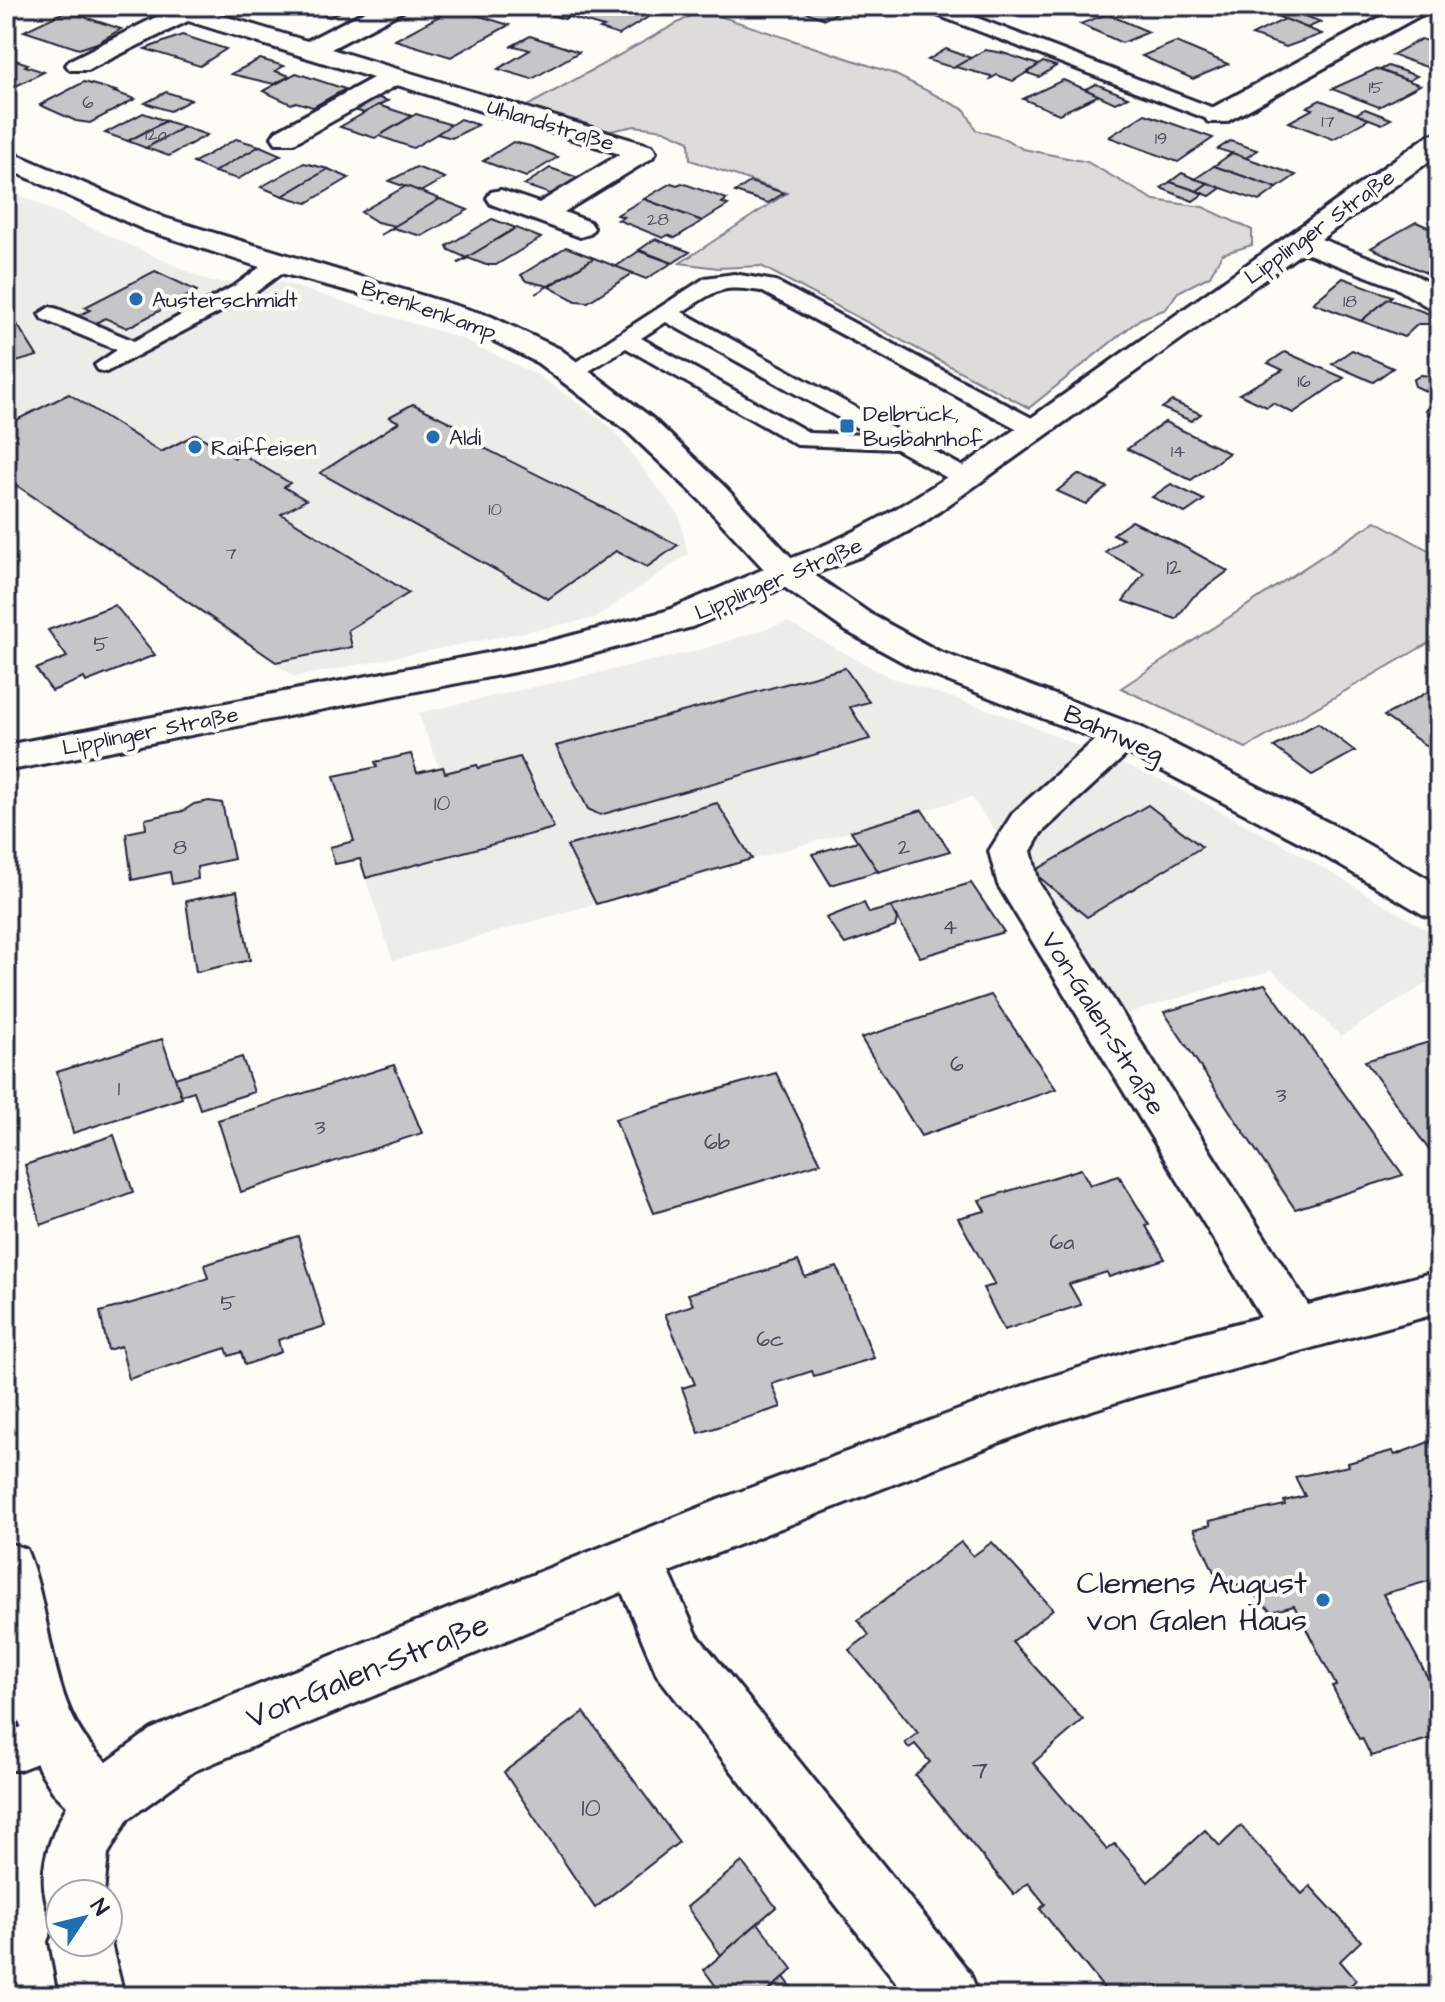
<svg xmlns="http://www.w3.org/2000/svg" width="1445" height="2002" font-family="'Architects Daughter',sans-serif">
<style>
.built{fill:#ecece9}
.green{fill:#dddcdb;stroke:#807f8b;stroke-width:2}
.building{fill:#c6c6c8;stroke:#22223b;stroke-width:2}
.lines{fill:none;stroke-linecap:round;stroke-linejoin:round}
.lane-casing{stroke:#22223b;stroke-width:6}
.street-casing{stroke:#22223b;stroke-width:6}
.lane{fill:#fdfcf7;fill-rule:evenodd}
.street{fill:#fdfcf7;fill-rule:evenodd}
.poi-dot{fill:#1f6fb2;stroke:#fdfcf7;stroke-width:3}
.labels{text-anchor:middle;stroke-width:8;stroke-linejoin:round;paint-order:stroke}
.far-number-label{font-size:18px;fill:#4b4b5e}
.far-street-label{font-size:22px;fill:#22223b;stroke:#fdfcf7}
.far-poi-label{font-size:22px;fill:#22223b;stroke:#fdfcf7;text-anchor:start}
.number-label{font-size:22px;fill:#4b4b5e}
.street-label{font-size:26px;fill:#22223b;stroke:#fdfcf7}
.near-number-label{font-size:26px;fill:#4b4b5e}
.near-poi-label{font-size:32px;fill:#22223b;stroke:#fdfcf7;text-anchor:end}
.near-street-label{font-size:32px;fill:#22223b;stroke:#fdfcf7}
</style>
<rect width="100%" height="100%" fill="#fdfcf7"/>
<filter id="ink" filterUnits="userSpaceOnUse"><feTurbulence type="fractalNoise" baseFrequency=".0125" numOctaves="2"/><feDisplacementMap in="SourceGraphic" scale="16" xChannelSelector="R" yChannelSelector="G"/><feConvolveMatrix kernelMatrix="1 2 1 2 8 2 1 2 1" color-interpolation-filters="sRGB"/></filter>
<g filter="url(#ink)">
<g class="built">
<path d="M6,189L211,282H280L463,339L539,376L612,428L679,516L688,554L595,618L295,677L6,481Z"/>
<path d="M787,622L889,677L1007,716L1163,781L1284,845L1439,937V976L1341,1036L1272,970L1119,1016L972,797L393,961L354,844L459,819L418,713L696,651Z"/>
</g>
<g class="green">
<path d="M701,10L892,73L965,110L976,130L1005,139L1023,149L1087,162L1154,200L1203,207L1252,230V245L1222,254L1210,276L1178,292L1166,309L1140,319L1029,408L761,266L718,268L680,263L787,193L690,160L689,141L664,130L635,126L610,131L527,106Z"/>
<path d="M1376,521L1439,556V637L1246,748L1121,688Z"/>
</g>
<g class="building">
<path d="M302,6H352L330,17L299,8Z"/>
<path d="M561,6H574L582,8L564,19L547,14Z"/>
<path d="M585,6H623L653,14L619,35L600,29L604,27L569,17L564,19Z"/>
<path d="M789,6H850L825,19Z"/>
<path d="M1202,6H1254L1230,17Z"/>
<path d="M454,8L509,25L451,57L395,40Z"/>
<path d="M66,11L121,29L97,43L79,49L24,31Z"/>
<path d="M1293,11L1321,22L1307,28L1279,17Z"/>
<path d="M1107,14L1149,32L1122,43L1080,24Z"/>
<path d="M1285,19L1307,28L1322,34L1286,47L1252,35Z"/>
<path d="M182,35L226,49L200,66L145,49Z"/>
<path d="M530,36L579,52L532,79L498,69L530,50L515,46L510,47Z"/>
<path d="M1421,39L1439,45V68L1435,70L1392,55Z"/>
<path d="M1176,42L1228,64L1193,79L1142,56Z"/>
<path d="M946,49L971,58L954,68L928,60Z"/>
<path d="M985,50L1003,53L1039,65L1013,81L997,75L990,79L991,76L955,67Z"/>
<path d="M6,57L28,64L25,66L44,72L6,91Z"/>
<path d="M260,59L284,66L275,71L290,76L274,84L231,74Z"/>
<path d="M1043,62L1056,66L1039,77L1027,73Z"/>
<path d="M1388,66L1417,76L1408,81L1380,70Z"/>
<path d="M1376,69L1420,85L1379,107L1332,89Z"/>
<path d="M296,73L345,89L313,107L296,102L291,104L263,91Z"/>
<path d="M1063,80L1099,95L1059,114L1023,99Z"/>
<path d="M84,82L116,91L114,92L135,99L90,123L76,121L40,105Z"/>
<path d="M1096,84L1128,97L1115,103L1085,89Z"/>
<path d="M166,92L191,100L170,111L145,103Z"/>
<path d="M373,96L388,101L364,113L351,109Z"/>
<path d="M1320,100L1356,114L1369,119L1333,139L1289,122L1313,109L1307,107Z"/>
<path d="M378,105L412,116L375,138L340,127Z"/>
<path d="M1365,109L1391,119L1382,124L1356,114Z"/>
<path d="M143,113L166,121L128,141L105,133Z"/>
<path d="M416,114L452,125L413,148L379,136Z"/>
<path d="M1145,114L1213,138L1178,162L1109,137Z"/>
<path d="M460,119L478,125L452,138L437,134Z"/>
<path d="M166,121L184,127L146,148L128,141Z"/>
<path d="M184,127L207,135L169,156L146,148Z"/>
<path d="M236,139L260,146L214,172L193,163Z"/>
<path d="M1230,141L1257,150L1246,158L1218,149Z"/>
<path d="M513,142L530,146L558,157L526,177L483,161Z"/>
<path d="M260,146L281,155L238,179L214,172Z"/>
<path d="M1232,153L1246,158L1296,175L1277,188L1214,166Z"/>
<path d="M304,163L328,169L283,196L261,187Z"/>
<path d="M1214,166L1277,188L1259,201L1195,179Z"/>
<path d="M416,167L445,178L420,192L389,181Z"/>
<path d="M550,168L579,178L553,195L524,185Z"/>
<path d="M328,169L349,178L307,203L283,196Z"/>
<path d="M1182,173L1195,179L1208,183L1197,191L1170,182Z"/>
<path d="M750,182L784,193L768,203L735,192Z"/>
<path d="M1170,182L1197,191L1203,194L1193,201L1161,188Z"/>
<path d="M671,183L677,185L682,183L727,199L722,203L728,205L702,221L644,199Z"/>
<path d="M1208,183L1221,188L1210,196L1197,191Z"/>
<path d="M406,186L440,199L395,226L377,222L361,212Z"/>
<path d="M440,199L468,210L422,236L393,228L380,235Z"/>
<path d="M644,199L702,221L675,238L668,235L663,238L618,220L624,217L617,215Z"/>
<path d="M492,219L516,228L458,263L467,258L449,250L447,246Z"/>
<path d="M1416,222L1439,232V279L1371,248Z"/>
<path d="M516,228L541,238L496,265H486L468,258L458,263Z"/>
<path d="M655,239L690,252L673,263L639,250Z"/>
<path d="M566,247L594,258L535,294L548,286L526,281L521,275Z"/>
<path d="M639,251L672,263L646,279L615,267Z"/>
<path d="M594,258L633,273L588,302L576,301L549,287Z"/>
<path d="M155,271L197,291L127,328L105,318L90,326L74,318L90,310L85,307Z"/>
<path d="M1343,278L1392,296L1361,321L1313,303Z"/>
<path d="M1388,299L1430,314L1435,320L1429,324H1418L1404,337L1361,321Z"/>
<path d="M15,321L37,356L6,365V324Z"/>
<path d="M1352,350L1393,368L1373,382L1332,364Z"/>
<path d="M1285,352L1344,378L1293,413L1273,403L1267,407L1239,394L1283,370L1268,363Z"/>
<path d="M1421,375L1439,377V423L1430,419L1426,410L1438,403L1436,396L1415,386L1413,380Z"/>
<path d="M69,394L161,452L196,434L235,458L242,454L290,483L284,487L306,500L281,514L409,593L348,630L352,647L276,662L6,478V425Z"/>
<path d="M1172,401L1201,414L1191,421L1162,408Z"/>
<path d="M413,404L480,437L472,442L678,545L647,567L616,551L548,599L320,473L399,422L389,417Z"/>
<path d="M1165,422L1229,453L1191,480L1127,449Z"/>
<path d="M1078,474L1107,487L1086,504L1057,491Z"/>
<path d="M1171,484L1204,500L1185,513L1152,497Z"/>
<path d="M1132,521L1179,544L1228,571L1193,597L1176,619L1123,601L1144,573L1105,552L1123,539L1113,534Z"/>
<path d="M115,605L155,655L86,682L84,678L52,691L36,669L67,657L48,630Z"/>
<path d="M845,668L869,702L850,707L870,739L600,815L588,809L556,746Z"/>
<path d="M1435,688L1439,691V755L1384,716Z"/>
<path d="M1318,723L1355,751L1312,775L1274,747Z"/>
<path d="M411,754L417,773L443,767L445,773L477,765L479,768L520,757L554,828L366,878L360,859L335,864L330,847L354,841L334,776L377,767L375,762Z"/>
<path d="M209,801L222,803L234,859L197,867L198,879L172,884L170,872L132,880L126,833L146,829L145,819L183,811L194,804Z"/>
<path d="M717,803L752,859L596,904L567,846Z"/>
<path d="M1148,805L1202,847L1087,917L1033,872Z"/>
<path d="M922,810L950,851L878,872L851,831Z"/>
<path d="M858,841L878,871L831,885L812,854Z"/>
<path d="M971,883L1004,932L920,957L891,907Z"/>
<path d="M237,891L250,960L196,972L186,901Z"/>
<path d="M864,903L869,913L891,907L897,919L895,927L845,944L826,918Z"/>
<path d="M1265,984L1403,1175L1295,1209L1164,1012Z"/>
<path d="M991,995L1056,1089L921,1136L861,1038Z"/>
<path d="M162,1039L182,1098L73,1133L57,1072Z"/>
<path d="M1439,1039V1160L1437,1161L1365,1061Z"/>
<path d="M242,1057L254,1092L200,1109L194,1091L181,1095L175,1078Z"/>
<path d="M394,1065L422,1133L241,1192L218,1120Z"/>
<path d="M776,1073L821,1163L654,1213L615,1119Z"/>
<path d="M114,1135L133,1192L41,1225L25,1165Z"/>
<path d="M1081,1169L1090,1185L1119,1176L1149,1225L1146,1226L1165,1259L1109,1277L1107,1272L1069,1284L1081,1305L1004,1330L983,1288L995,1285L958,1218L985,1211L979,1200Z"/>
<path d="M298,1236L325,1326L278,1340L281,1352L245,1365L241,1352L229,1356L226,1348L129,1379L121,1346L108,1350L100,1312L167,1293L208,1278L204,1265Z"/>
<path d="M798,1261L805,1277L837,1267L874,1358L814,1376L812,1371L772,1384L781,1407L699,1433L682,1388L695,1384L665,1314L693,1305L688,1294Z"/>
<path d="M1439,1438V1578L1383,1594L1439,1699V1742L1435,1737L1371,1756L1362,1738L1359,1739L1332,1686L1336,1685L1294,1606L1271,1612L1243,1583L1222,1589L1194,1529L1211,1525L1209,1521L1285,1505L1284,1501L1305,1496L1295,1477L1349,1466L1348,1463L1392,1451L1395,1455Z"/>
<path d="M961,1542L973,1556L992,1542L1053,1609L1012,1642L1083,1720L1033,1763L1107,1850L1115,1844L1148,1882L1205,1830L1220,1846L1241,1826L1302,1894L1310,1886L1361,1941L1340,1961L1356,1980L1340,1996H1110L1040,1909L1045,1904L1028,1883L1014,1895L915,1775L930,1762L915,1744L909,1748L905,1743L918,1733L849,1650L869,1635L858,1620Z"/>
<path d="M584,1712L679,1842L595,1908L504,1772Z"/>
<path d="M742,1862L776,1907L721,1955L687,1907Z"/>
<path d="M758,1923L793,1969L763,1996H723L704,1970Z"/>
<path d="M784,1977L798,1996H763Z"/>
</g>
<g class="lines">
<defs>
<g id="lane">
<path d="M921,6H946L1224,112L1227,116L1217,122L1210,120L924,10Z"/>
<path d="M279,258L287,259L290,264L287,269L252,295L106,372L98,370L95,365L117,350L42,319L39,314L50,307L58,309L134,341L236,285L271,259Z"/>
<path d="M734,274L775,281L1043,424L1047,429L1043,434H1027L761,291C719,284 716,291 682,312L976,474L979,479L976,484H958L896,449L797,445L626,348L581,376H565L562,371L705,278ZM666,322L870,435L810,433L641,338Z"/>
<path d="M51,1716L66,1722L72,1737L66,1752L19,1770H6V1728H19Z"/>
</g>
<g id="street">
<path d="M6,6H19L15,12L6,14Z"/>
<path d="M154,6H191L307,41L375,6H406L403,11L331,49L652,146L656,152L652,158L564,212L590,222L594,228L590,234L580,237L491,204L487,198L491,192L501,190L539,203L620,154L397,85L294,143H276L272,137L276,131L373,78L188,21L88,70H70L66,65L70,60L164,13Z"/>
<path d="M1401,6H1431L1428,11L1226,122H1208L1204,116L1208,110Z"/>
<path d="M1439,133V154L1321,239L1415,275L1439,288V310L1428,307L1395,287L1303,252L923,523L865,555L813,574L872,615L938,651L1138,726L1337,827L1439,885V919L1424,915L1309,847L1128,753L1041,833L1031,851L1039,883L1308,1305L1439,1271V1313L1139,1395L1039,1427L669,1572L697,1635L970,1973L979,1996H907L657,1675L622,1592L194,1771L128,1819L108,1854L104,1894H60V1942H108V1931L124,1996H60L50,1942L60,1919L51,1916C35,1876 47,1842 67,1806L53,1792L40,1771L6,1690V1542L26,1549C55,1616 46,1711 107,1762L152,1729L184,1715L723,1498L1034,1382L1139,1349L1261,1317L998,885L989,851L1013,813L1096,739L912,667L846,631L784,587L692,627L551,665L6,771V745L551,641L666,611L764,569L700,500L628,432L538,363L468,328L387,301L269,270L145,230L6,168V150L165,218L490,316L560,349L652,418L724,486L792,558C853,536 901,507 955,472L1429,135Z"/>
</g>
</defs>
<use href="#lane" class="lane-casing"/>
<use href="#street" class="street-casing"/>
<use href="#lane" class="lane"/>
<use href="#street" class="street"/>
</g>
</g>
<g class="poi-dot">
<circle cx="136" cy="299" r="8"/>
<rect x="839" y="418" width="16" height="16" rx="4"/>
<circle cx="433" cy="437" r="8"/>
<circle cx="195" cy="447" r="8"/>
<circle cx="1323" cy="1600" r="8"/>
</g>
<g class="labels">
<g class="far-number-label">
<text x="1376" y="93">15</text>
<text x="88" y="108">6</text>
<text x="1328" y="127">17</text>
<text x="156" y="140">12a</text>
<text x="1161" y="144">19</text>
<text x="658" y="225">28</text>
<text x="1350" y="307">18</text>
<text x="1304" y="387">16</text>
<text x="1178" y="457">14</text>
<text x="495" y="515">10</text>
<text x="231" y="559">7</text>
</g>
<g class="far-street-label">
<text transform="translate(551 124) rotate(17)" y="8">Uhlandstraße</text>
<text transform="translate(1319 226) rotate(-36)" y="8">Lipplinger Straße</text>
<text transform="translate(429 309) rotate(19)" y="8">Brenkenkamp</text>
<text transform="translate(778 578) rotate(-23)" y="8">Lipplinger Straße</text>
<text transform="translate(150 730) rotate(-11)" y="8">Lipplinger Straße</text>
</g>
<g class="far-poi-label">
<text x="152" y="307">Austerschmidt</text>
<text x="863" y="421">Delbrück,<tspan x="863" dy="25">Busbahnhof</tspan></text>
<text x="449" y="445">Aldi</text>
<text x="211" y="455">Raiffeisen</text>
</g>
<g class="number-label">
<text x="1174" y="574">12</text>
<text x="101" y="651">5</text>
<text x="442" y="810">10</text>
<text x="180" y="854">8</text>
<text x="904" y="854">2</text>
<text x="950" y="934">4</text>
<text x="957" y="1071">6</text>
<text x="119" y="1095">1</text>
<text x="1281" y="1102">3</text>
<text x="320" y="1134">3</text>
<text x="717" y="1149">6b</text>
<text x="1062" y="1249">6a</text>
<text x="228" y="1310">5</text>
<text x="770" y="1346">6c</text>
</g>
<g class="street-label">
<text transform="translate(1114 733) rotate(24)" y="9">Bahnweg</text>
<text transform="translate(1104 1023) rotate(58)" y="9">Von-Galen-Straße</text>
</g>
<g class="near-number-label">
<text x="980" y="1778">7</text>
<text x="591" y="1816">10</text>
</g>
<g class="near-poi-label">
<text x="1307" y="1593">Clemens August<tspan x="1307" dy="37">von Galen Haus</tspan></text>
</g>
<g class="near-street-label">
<text transform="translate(367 1670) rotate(-22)" y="11">Von-Galen-Straße</text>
</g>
</g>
<rect width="1445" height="2002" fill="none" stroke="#fdfcf7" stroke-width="32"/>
<rect x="16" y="16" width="1413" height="1970" fill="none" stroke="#22223b" stroke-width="3" filter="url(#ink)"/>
<g transform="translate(84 1918) rotate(55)"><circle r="38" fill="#fdfcf7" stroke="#a5a5ac" stroke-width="2"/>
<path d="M0-6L14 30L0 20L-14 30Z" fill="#1f6fb2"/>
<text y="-12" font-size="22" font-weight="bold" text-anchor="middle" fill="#22223b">N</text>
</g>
</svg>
